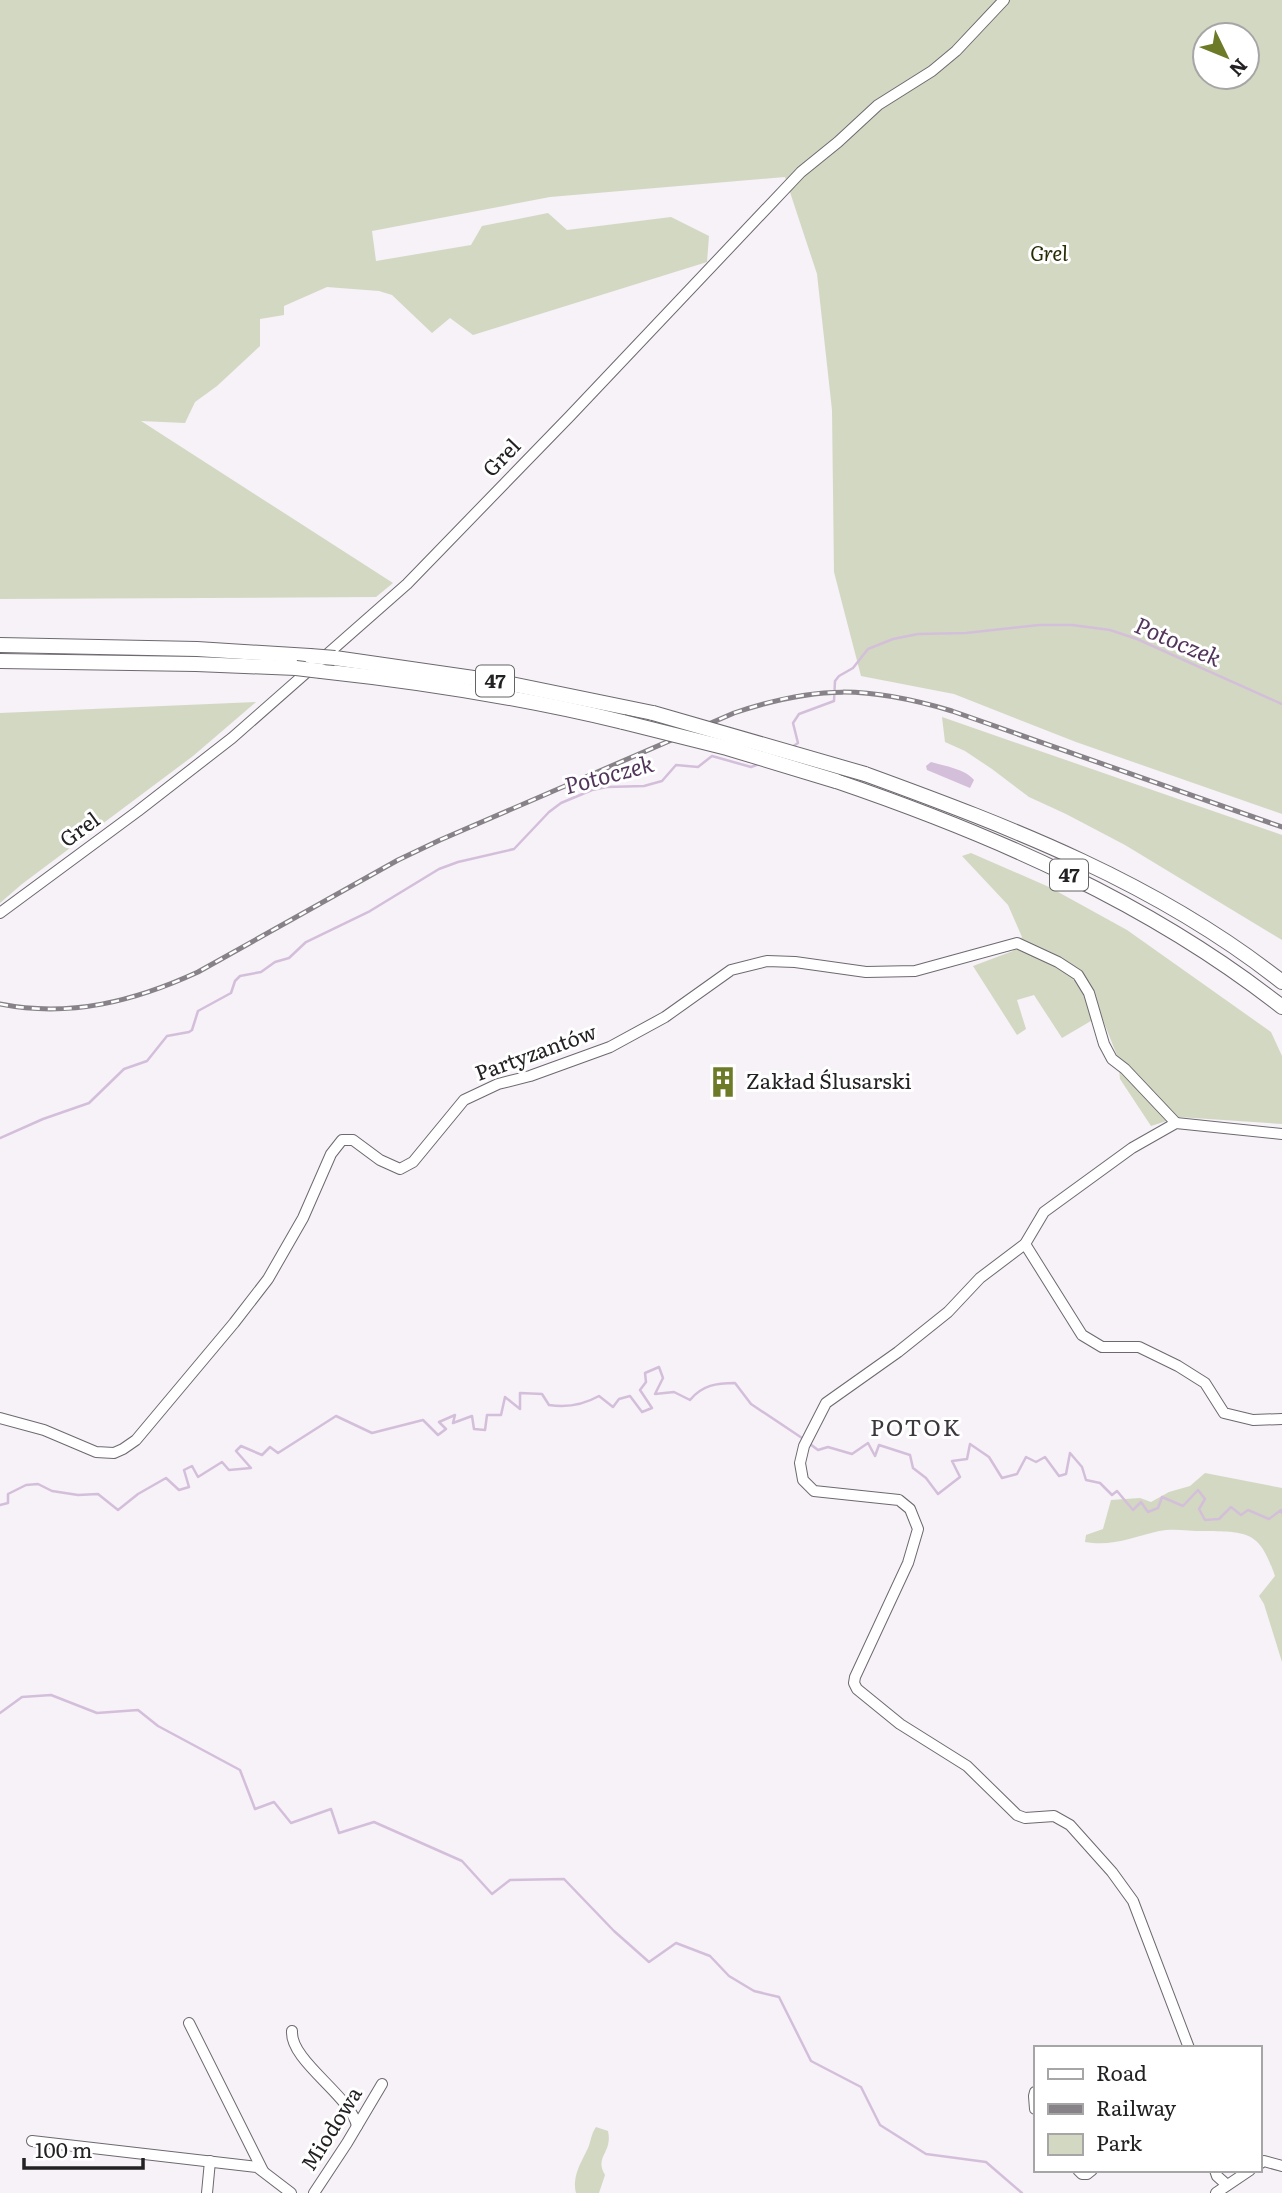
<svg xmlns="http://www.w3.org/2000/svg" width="1282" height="2193" font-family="Literata,serif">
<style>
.green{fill:#d3d8c2;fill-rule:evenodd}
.water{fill:#d4bfda}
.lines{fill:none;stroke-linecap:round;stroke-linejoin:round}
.stream{stroke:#d4bfda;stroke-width:2.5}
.minor-casing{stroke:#6d696f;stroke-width:12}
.major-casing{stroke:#6d696f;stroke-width:16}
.minor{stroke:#fff;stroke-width:10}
.major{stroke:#fff;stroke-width:14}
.rail-casing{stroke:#868287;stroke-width:5}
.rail{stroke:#fff;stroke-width:2.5;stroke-dasharray:8;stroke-linecap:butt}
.major-bridge-casing{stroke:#6d696f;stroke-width:16;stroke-linecap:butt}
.major-bridge{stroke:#fff;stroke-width:14}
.labels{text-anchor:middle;stroke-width:6;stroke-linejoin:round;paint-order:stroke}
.shield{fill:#fff;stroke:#656465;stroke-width:2}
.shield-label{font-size:19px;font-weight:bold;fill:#232123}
.park-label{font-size:21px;font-style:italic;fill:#262d07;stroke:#fff}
.street-label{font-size:21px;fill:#232123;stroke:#fff}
.poi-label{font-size:21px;fill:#232123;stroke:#fff;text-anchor:start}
.water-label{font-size:23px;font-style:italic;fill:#52355a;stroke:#fff}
.neighbourhood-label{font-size:23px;letter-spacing:2px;fill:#3b373c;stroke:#fff}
</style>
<rect width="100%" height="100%" fill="#f7f1f8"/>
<g class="green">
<path d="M0,0H1282V814L1076,742L954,694L861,676L834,572L832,410L817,274L785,177L550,197L372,231L376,261L471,245L482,226L548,213L567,230L671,217L709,236L707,262L473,335L450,318L432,333L392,295L379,291L327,287L284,306V315L260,319V346L217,386L195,402L185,423L141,421L393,583L376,597L0,599ZM1205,35H1247V77H1205Z"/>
<path d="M256,702L193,756L22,884L0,903V713Z"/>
<path d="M942,717L1282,835V940L1125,845L1066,814L1029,797L992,769L965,751L945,742Z"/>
<path d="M971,853L1049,887L1127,930L1271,1032L1282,1056V1124L1179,1117L1151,1126L1120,1079L1118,1058L1101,1015L1062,1038L1034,995L1017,1000L1026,1029L1017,1035L973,966L1013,951L1022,937L1008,905L962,856Z"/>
<path d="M1205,1473L1282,1488V1662L1264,1604L1259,1596L1275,1576C1259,1530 1248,1532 1203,1531C1189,1531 1173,1528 1159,1531C1133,1537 1112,1547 1085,1542L1086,1535L1103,1529L1111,1500L1140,1498L1151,1502L1169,1492L1190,1486Z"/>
<path d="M596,2127L608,2131C613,2153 594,2156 605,2175L599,2193H576C572,2176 581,2163 588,2148C591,2141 591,2134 596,2127Z"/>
</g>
<path class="water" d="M931,762C945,766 965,769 974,780L970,788L927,770L926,766Z"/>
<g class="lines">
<g class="stream">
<path d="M792,747L798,743L793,723L799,714L834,701L835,681L839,676L853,668L868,649L893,639L918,634L966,633L1039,625H1072L1110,630L1137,639L1282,704"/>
<path d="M0,1138L43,1119L89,1103L124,1069L147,1061L167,1036L189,1032L192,1030L198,1011L231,993L235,981L240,976L261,972L275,962L289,958L306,942L370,911L439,869L458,862L514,849L549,812L561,803L592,790L607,787L644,786L662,781L676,765L698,767L712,756L751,767L759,764"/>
<path d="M810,1444L818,1450L828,1447L852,1454L868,1443L875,1456L879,1445L910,1455L913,1468L926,1478L938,1494L960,1477L952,1461L967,1459L970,1444L989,1457L1002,1478L1017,1474L1026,1457L1036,1462L1045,1457L1059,1476L1066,1474L1070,1453L1082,1467L1086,1480L1100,1483L1112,1495L1117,1491L1133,1510L1141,1502L1148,1512L1158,1508L1162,1497L1183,1506L1198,1490L1205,1499L1199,1509L1205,1520L1219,1519L1231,1507L1241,1515L1248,1510L1269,1519L1281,1510L1282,1513"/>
<path d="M0,1505L8,1503V1494L26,1485L38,1484L52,1491L78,1495L98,1494L118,1510L138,1494L166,1478L179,1490L189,1487L184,1470L192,1466L198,1477L222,1462L229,1470L251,1468L236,1451L241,1446L262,1455L270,1447L278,1453L336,1416L372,1433L423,1420L438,1435L446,1429L439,1422L455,1415L453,1423L472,1416L474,1429L485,1430L487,1415H501L505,1397L520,1409V1393L542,1394L549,1405C568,1408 583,1405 599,1396L613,1407L619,1399L630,1396L642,1412L652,1408L640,1390L646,1382L645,1373L659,1367L663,1378L655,1394L674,1392L690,1400C702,1385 717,1383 735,1383L751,1404L805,1440"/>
<path d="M0,1713L22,1697L51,1695L97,1713L138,1710L158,1726L240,1770L255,1809L274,1802L291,1823L331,1809L339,1833L374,1822L462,1861L492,1894L510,1880L564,1879L614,1931L649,1962L676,1943L710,1956L729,1976L754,1991L779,1997L811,2061L861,2087L880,2125L926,2154L986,2162L1022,2193"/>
</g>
<defs>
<g id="minor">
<path d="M0,913L138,811L232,738L407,584L570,416L801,172L838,142L878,105L932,71L956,51L1004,0"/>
<path d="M1025,1244L1082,1335L1102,1347H1139L1178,1366L1205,1383L1224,1413L1253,1420L1282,1419"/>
<path d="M0,1418L44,1430L96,1452L114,1453L123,1449L136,1440L234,1323L268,1279L303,1218L331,1154L342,1140H353L380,1160L400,1169L413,1162L464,1100L498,1084L530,1076L610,1047L665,1017L731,970L767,961L795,962L866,972L915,971L1017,943L1058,962L1078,975L1089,993L1104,1044L1112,1059L1125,1069L1176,1123"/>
<path d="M189,2023L263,2171"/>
<path d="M292,2031C290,2061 351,2096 357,2126"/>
<path d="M1189,2048L1133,1901L1112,1872L1070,1825L1054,1816L1025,1818L1017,1815L967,1766L900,1724L857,1689L854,1683L855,1677L908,1563L918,1529L910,1509L899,1500L814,1491L803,1480L800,1463L804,1446L826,1403L898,1352L948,1312L980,1278L1025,1244L1044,1212L1132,1148L1176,1123L1282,1134"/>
<path d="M1035,2092L1034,2096L1035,2109"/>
<path d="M32,2141L257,2167L291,2193"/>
<path d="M1259,2164L1264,2161L1282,2166"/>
<path d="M1078,2170L1082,2174H1087L1092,2170"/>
<path d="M1215,2170L1217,2176L1227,2185"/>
<path d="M207,2193L210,2161"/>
<path d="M314,2193L347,2143L382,2084"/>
<path d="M1216,2193L1250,2170"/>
</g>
<g id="major">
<path d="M0,645L197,649L310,656"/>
<path d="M335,658L501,682L653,713"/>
<path d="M0,661L196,664L296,668"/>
<path d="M321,671C423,682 524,698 623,722"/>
<path d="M865,774C1013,828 1157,883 1282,982"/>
<path d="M836,781C994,835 1150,903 1282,1007"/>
</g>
</defs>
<use href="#minor" class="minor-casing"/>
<use href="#major" class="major-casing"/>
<use href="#minor" class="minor"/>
<use href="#major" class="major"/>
<defs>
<path id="rail" d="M0,1004C70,1018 135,1001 198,972L398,860L440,840L734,713C817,685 868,686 952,711L1282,827"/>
</defs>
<use href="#rail" class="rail-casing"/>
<use href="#rail" class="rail"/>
<defs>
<g id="major-bridge">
<path d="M310,656L335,658"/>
<path d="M296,668L321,671"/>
<path d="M653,713L865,774"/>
<path d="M623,722L727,748L836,781"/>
</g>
</defs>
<use href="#major-bridge" class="major-bridge-casing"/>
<use href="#major-bridge" class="major-bridge"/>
</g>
<defs>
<symbol id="building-bare" viewBox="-9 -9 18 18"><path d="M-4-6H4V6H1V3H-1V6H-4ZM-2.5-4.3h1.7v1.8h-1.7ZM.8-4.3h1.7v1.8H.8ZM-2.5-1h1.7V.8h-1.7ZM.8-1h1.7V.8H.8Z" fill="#6d7b29" stroke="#fff" stroke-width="2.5" paint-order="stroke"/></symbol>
</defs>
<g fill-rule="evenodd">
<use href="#building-bare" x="701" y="1060" width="44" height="44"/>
</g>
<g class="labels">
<g class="shield">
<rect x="476" y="665.5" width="38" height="31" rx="5"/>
<rect x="1050" y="859.5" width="38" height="31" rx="5"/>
</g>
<g class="shield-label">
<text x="495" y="688">47</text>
<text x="1069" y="882">47</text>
</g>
<g class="park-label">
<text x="1049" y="261">Grel</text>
</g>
<g class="street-label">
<text transform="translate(502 458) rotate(-46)" y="7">Grel</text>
<text transform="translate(80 830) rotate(-36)" y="7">Grel</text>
<text transform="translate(536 1053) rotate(-20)" y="7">Partyzantów</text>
<text transform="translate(332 2129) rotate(-58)" y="7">Miodowa</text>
</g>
<g class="poi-label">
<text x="746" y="1089">Zakład Ślusarski</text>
</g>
<g class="water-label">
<text transform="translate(1178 642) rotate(23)" y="8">Potoczek</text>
<text transform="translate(609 775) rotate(-15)" y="8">Potoczek</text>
</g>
<g class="neighbourhood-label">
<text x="916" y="1436">POTOK</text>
</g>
</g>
<rect x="1034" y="2046" width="228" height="126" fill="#ffffff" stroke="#a7a6a7" stroke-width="2"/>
<rect x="1048" y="2069" width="35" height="10" fill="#ffffff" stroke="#a7a6a7" stroke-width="2"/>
<text x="1096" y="2081" font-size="21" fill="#232123">Road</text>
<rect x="1048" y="2104" width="35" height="10" fill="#868287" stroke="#a7a6a7" stroke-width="2"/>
<text x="1096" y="2116" font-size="21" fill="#232123">Railway</text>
<rect x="1048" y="2134" width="35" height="21" fill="#d3d8c2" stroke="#a7a6a7" stroke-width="2"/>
<text x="1096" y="2151" font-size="21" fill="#232123">Park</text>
<g transform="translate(1226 56) rotate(133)"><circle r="33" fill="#ffffff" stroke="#a7a6a7" stroke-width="2"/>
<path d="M0-5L12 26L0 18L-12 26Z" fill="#6d7b29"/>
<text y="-10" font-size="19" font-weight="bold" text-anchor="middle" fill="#232123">N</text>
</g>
<path d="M24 2158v10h119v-10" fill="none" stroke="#232123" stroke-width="3.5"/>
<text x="35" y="2158" font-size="21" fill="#232123" stroke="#ffffff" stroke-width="5" paint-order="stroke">100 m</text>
</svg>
